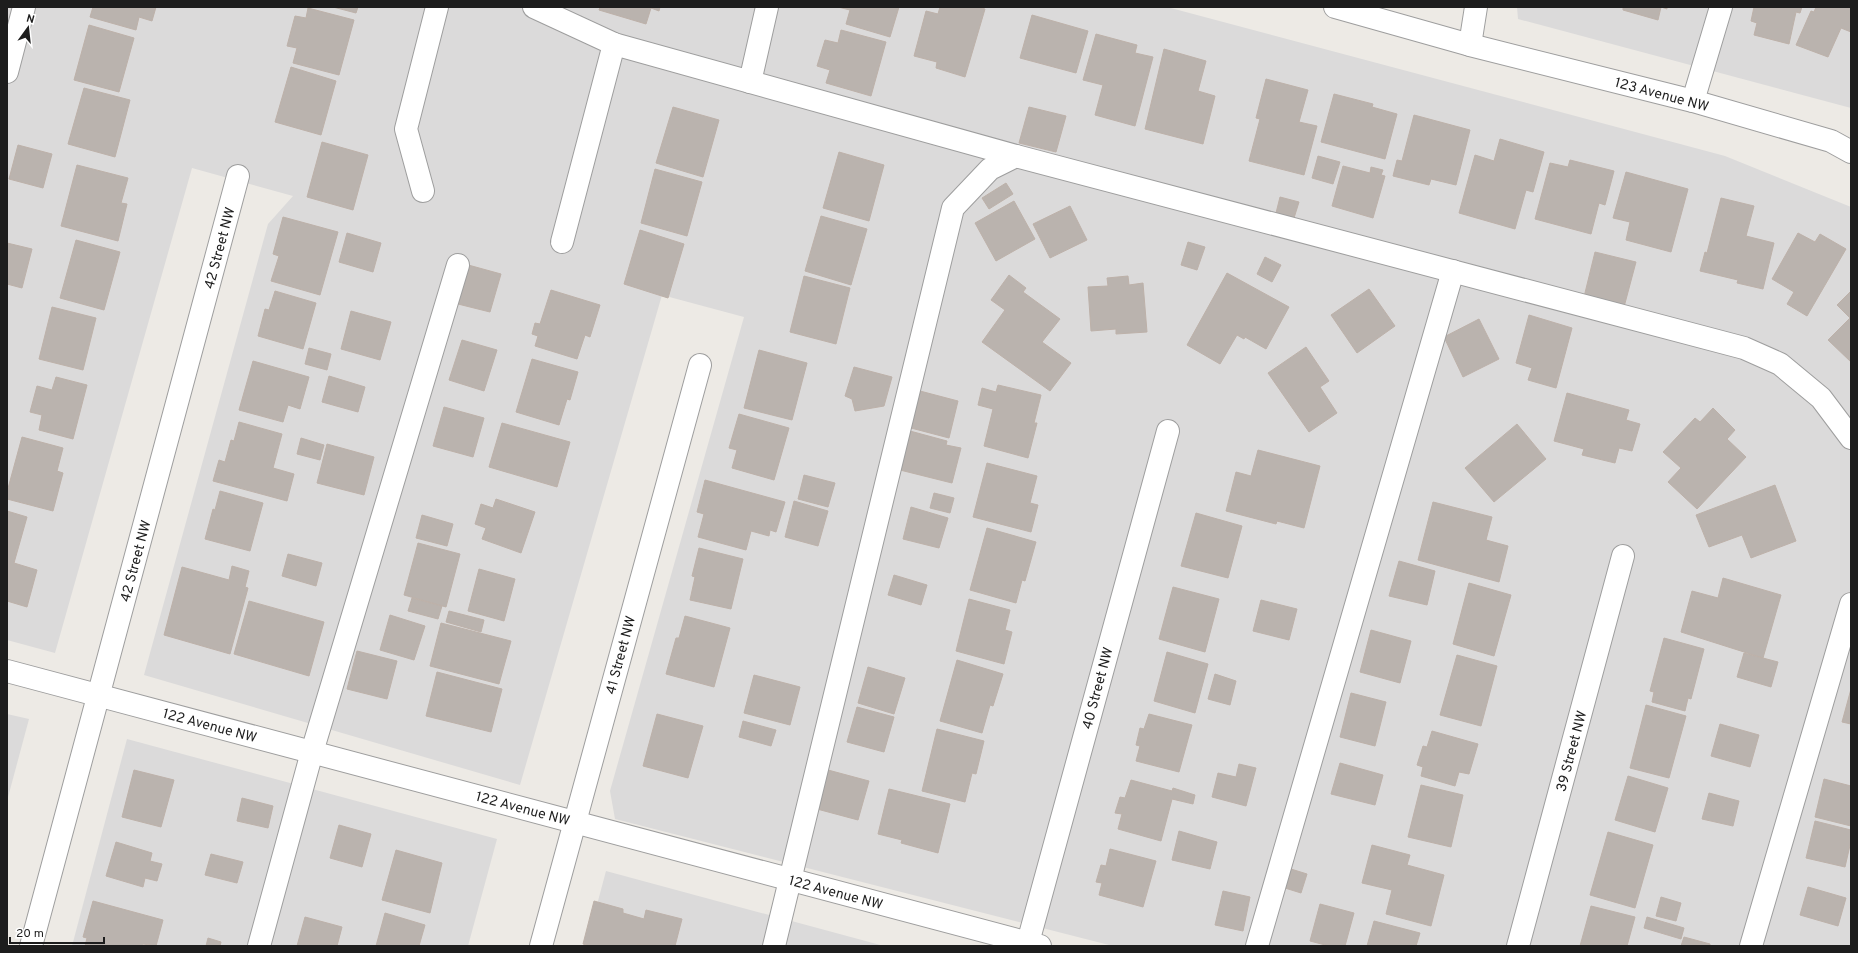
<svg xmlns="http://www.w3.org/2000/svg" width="1858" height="953" font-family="Overpass,sans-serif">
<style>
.residential{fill:#dbdada}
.building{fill:#bab3ae;stroke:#bdb1a9}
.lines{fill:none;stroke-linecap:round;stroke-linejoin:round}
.minor-casing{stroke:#9e9e9e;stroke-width:24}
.minor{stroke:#fff;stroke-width:22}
.labels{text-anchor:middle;stroke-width:3.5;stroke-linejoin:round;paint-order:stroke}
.street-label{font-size:14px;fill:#1d1d1d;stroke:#fff}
</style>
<rect width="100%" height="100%" fill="#edeae5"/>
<g class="residential">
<path d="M7,7H1167L1725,156L1851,207V946H1113L615,819L610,791L744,317L662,295L520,785L144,675L268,224L293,196L192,168L55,653L7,640Z"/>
<path d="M1517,7H1851V108L1518,19Z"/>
<path d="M7,714L29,719L7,801Z"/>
<path d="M127,739L497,839L468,946H72Z"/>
<path d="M606,871L884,946H586Z"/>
</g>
<g class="building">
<path d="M93,7H156L152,21L139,17L136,30L90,17Z"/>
<path d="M333,7H358L356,13Z"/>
<path d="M600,7H660L659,11L651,8L646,24L599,10Z"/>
<path d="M838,7H899L890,37L846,24L850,10Z"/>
<path d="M940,7H978L985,9L965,77L936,68L937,62L914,56L926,11L938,14Z"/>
<path d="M1622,7H1667V9L1661,7L1658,20L1623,10V7Z"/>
<path d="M1754,7H1802L1800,13L1796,12L1789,44L1754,35L1757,23L1751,21Z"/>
<path d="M1816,7H1851V32L1841,28L1828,57L1796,45L1811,11L1814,12Z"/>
<path d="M308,8L354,20L339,75L293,63L297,48L287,46L295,16L306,18Z"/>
<path d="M1032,15L1088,31L1076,73L1020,58Z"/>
<path d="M89,25L134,38L119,92L74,80Z"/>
<path d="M841,30L886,42L871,96L826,83L830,70L817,66L825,40L838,43Z"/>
<path d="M1096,34L1137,45L1135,53L1153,57L1135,126L1095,115L1103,85L1083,80Z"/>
<path d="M1164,49L1206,61L1198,91L1215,96L1203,144L1145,129Z"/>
<path d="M291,67L336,81L321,135L275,122Z"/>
<path d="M1266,79L1308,90L1299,122L1317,126L1304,175L1249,161L1260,119L1256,118Z"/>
<path d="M84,88L130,100L115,157L68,144Z"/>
<path d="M1334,94L1373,104L1372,107L1397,114L1385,159L1321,142Z"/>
<path d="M673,107L719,120L703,177L656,163Z"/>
<path d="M1029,107L1066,116L1056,152L1019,143Z"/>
<path d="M1414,115L1470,130L1456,185L1431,179L1429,185L1393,176L1397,160L1402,161Z"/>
<path d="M1500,139L1544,152L1533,192L1526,190L1515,229L1459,213L1475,155L1494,161Z"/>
<path d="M322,142L368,155L353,210L307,197Z"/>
<path d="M18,145L52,154L43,188L9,179Z"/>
<path d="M839,152L884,165L869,221L823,208Z"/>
<path d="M1318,156L1340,162L1333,184L1312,178Z"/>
<path d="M1570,160L1614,171L1605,205L1599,203L1591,234L1535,219L1550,163L1568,167Z"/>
<path d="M77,165L128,178L121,203L127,204L118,241L61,226Z"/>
<path d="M1343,166L1370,173L1371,167L1383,170L1381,175L1385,176L1373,218L1332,206Z"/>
<path d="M655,169L702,182L687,236L641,223Z"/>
<path d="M1626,172L1688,189L1671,252L1626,240L1630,222L1613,218Z"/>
<path d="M1006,183L1013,194L989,209L982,198Z"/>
<path d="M1280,197L1299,202L1294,218L1276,213Z"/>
<path d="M1721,198L1754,206L1746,236L1774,243L1763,289L1737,283L1738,280L1700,271L1705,252L1707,253Z"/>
<path d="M1014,201L1035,239L996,261L975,223Z"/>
<path d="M1070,206L1087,240L1050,258L1033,224Z"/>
<path d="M821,216L867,229L851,285L805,271Z"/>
<path d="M283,217L338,232L320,295L271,281L279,256L273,254Z"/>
<path d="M640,230L684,244L668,298L624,284Z"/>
<path d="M347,233L381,243L373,272L339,262Z"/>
<path d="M1798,233L1815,242L1820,234L1846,249L1807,316L1787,304L1794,292L1772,279Z"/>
<path d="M76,240L120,252L104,310L60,298Z"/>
<path d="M1188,242L1205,247L1197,270L1181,265Z"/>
<path d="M7,243L32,249L22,288L7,284Z"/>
<path d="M1595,252L1636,262L1624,307L1584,297Z"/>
<path d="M1265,257L1281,265L1272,282L1257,274Z"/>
<path d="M461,263L501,274L490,312L450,302Z"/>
<path d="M1227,273L1289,307L1266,349L1245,337L1244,339L1237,335L1220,364L1187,345Z"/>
<path d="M1009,275L1026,288L1023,292L1060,319L1042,342L1071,363L1050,391L982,342L1005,310L991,300Z"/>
<path d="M804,276L850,288L836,344L790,332Z"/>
<path d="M1128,276L1129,285L1143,283L1147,332L1116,334V329L1091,331L1088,287L1108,286L1107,278Z"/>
<path d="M1369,289L1395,326L1357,353L1331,315Z"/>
<path d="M551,290L600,305L590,337L585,335L577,359L535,346L538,336L532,334L535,323L540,324Z"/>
<path d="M275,291L316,303L303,349L258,336L265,309L269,310Z"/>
<path d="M1851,291V362L1828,340L1850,318L1837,305Z"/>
<path d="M52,307L96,318L83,370L39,359Z"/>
<path d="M351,311L391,322L380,360L341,349Z"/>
<path d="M1529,315L1572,328L1556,388L1528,380L1532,368L1516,363Z"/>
<path d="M1479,319L1499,359L1463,377L1444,337Z"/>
<path d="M462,340L497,350L484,391L449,380Z"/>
<path d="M1306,347L1329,381L1320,387L1337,413L1309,432L1268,373Z"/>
<path d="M309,348L331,354L327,370L305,364Z"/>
<path d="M759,350L807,363L792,420L744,408Z"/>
<path d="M532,359L578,372L570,400L567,399L559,425L516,412Z"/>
<path d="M253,361L309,377L300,409L288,405L283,422L239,410Z"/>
<path d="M854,367L892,377L884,406L855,411L852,399L845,396Z"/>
<path d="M329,376L365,387L358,412L322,402Z"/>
<path d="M56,377L87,385L73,439L39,430L42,415L30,412L37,386L52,390Z"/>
<path d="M998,385L1041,395L1034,423H1037L1028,458L984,446L993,409L978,405L982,388L996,392Z"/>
<path d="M920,391L958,401L949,438L911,428Z"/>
<path d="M1567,393L1629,410L1626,420L1640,424L1632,451L1619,448L1615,463L1582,455L1584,449L1554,441Z"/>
<path d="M444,407L484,418L473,457L433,446Z"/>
<path d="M1713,408L1735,430L1727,439L1746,457L1697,509L1668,482L1681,468L1663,452L1695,418L1700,422Z"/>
<path d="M739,414L789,428L774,480L732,468L737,450L729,448Z"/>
<path d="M239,422L282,434L273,468L294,474L287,501L213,481L219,460L225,462L231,440L234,441Z"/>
<path d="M502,423L570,442L557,487L489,467Z"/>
<path d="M1517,424L1546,459L1494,502L1465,468Z"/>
<path d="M910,431L947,441L946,445L961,448L952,483L900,470Z"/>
<path d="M22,437L63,448L57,471L63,473L53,511L7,499V492Z"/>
<path d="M301,438L324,445L320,460L297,454Z"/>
<path d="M327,444L374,457L364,495L317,483Z"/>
<path d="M1258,450L1320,466L1304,528L1277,521L1276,524L1226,511L1236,472L1251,476Z"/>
<path d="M987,463L1037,476L1030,503L1038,505L1031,532L973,517Z"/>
<path d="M804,475L835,483L828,507L798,499Z"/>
<path d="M705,480L785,502L776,532L770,530L769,536L751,531L746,550L698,537L704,514L697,512Z"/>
<path d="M1775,485L1796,541L1751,558L1742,535L1709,547L1696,515Z"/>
<path d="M220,491L263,503L250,551L205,539L213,509L215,510Z"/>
<path d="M934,493L954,498L950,513L930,508Z"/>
<path d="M496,499L535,512L521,553L482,539L486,528L475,524L481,504L493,508Z"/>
<path d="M794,501L828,511L818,546L785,537Z"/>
<path d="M1433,502L1492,517L1486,540L1508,546L1499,582L1418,560Z"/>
<path d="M911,507L948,518L939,548L903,539Z"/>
<path d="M7,511L27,517L14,563L37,570L27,607L7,601Z"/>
<path d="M1196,513L1242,526L1228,578L1181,566Z"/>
<path d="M422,515L453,524L447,546L416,538Z"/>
<path d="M987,528L1036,542L1025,581L1022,580L1016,603L970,590Z"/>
<path d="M418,543L460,554L446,607L404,595Z"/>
<path d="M699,548L743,559L731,609L690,600L695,577L692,576Z"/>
<path d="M288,554L322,563L316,586L282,576Z"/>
<path d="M1399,561L1435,571L1427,605L1389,596Z"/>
<path d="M232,566L249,571L245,587L248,588L230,654L164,635L182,567L229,580Z"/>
<path d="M479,569L515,579L504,621L468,611Z"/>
<path d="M894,575L927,585L921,605L888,595Z"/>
<path d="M1723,578L1781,595L1763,658L1681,632L1692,591L1718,598Z"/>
<path d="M1469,583L1511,595L1494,656L1453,644Z"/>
<path d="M1173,587L1219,599L1205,652L1159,639Z"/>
<path d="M412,598L442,606L438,619L408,611Z"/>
<path d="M969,599L1010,610L1005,630L1012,632L1004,664L956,651Z"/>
<path d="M1261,600L1297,609L1289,640L1253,631Z"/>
<path d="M249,601L324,622L309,676L234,654Z"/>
<path d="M449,611L484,620L481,632L446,622Z"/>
<path d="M390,615L425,626L414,660L380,650Z"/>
<path d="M685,616L730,628L714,687L666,674L676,638H679Z"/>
<path d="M441,623L511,641L499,684L430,666Z"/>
<path d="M1371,630L1411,641L1400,683L1360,672Z"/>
<path d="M1664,638L1704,649L1691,699L1688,698L1685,711L1652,702L1654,692L1650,691Z"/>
<path d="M357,651L397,661L387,699L347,689Z"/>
<path d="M1167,652L1208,664L1195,713L1154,701Z"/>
<path d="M1744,653L1778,662L1771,687L1737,677Z"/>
<path d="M1457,655L1497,666L1481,726L1440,715Z"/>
<path d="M957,660L1003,674L993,706L990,705L982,733L940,721Z"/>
<path d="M868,667L905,678L894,714L858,703Z"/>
<path d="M437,672L502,689L491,732L426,716Z"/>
<path d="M1215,674L1236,681L1230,705L1208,699Z"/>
<path d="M754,675L800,687L790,725L744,713Z"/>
<path d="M1851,689V724L1842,722Z"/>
<path d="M1351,693L1386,702L1375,746L1340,737Z"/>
<path d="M1646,705L1686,716L1669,778L1630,768Z"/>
<path d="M857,707L894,717L884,752L847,742Z"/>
<path d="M657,714L703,726L688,778L643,766Z"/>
<path d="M1149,714L1192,725L1179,772L1136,761L1140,746L1136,745L1140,728L1144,729Z"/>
<path d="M743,721L776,730L771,746L739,737Z"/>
<path d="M1720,724L1759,735L1750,767L1711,756Z"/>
<path d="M937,729L984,741L976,774L972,773L965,802L922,791Z"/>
<path d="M1432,731L1478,744L1469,774L1459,772L1455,786L1421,776L1423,767L1417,765L1423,746L1427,747Z"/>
<path d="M1340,763L1383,775L1375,805L1331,794Z"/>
<path d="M1239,764L1256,768L1246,806L1212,797L1218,773L1236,777Z"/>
<path d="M134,770L174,780L161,827L122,817Z"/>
<path d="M828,770L869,781L858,820L817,809Z"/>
<path d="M1628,776L1668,788L1655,832L1615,820Z"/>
<path d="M1824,779L1851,786V826L1815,817Z"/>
<path d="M1131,780L1172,791L1173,788L1195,795L1193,804L1172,799L1161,841L1118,829L1122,814L1115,813L1120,797L1125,798Z"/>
<path d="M1421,785L1463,795L1451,847L1408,837Z"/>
<path d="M889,789L950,804L938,853L901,843L902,840L878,834Z"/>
<path d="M1709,793L1739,801L1733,826L1702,819Z"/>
<path d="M242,798L273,806L268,828L237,821Z"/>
<path d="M1815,821L1851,830V841L1845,867L1806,858Z"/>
<path d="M339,825L371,834L362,867L330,858Z"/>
<path d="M1179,831L1217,842L1210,869L1172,860Z"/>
<path d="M1608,832L1653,845L1635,908L1590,895Z"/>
<path d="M116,842L152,853L150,861L162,864L157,881L145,878L143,887L106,876Z"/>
<path d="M1372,845L1410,855L1407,865L1444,875L1431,926L1386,914L1392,890L1362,883Z"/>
<path d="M1110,849L1156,861L1143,907L1099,895L1102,883L1096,882L1101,865L1106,866Z"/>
<path d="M396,850L442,863L430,913L382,900Z"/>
<path d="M211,854L243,862L237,883L205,875Z"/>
<path d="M1291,869L1307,874L1301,893L1285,888Z"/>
<path d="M1808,887L1846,898L1838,926L1800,915Z"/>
<path d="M1223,891L1250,897L1243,931L1215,925Z"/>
<path d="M1661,897L1681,903L1676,921L1656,916Z"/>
<path d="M93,901L163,920L156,946L143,944L142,946H85L87,938L83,937Z"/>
<path d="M594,901L623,909V913L644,919L646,910L682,919L675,946L637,945V946H590L583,944Z"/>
<path d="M1320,904L1354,913L1345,946H1329L1310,941Z"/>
<path d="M1591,906L1635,917L1627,946H1580Z"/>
<path d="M385,913L425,925L419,946H376Z"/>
<path d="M305,917L342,927L337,946H297Z"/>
<path d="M1647,917L1684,928L1681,939L1644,928Z"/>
<path d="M1374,921L1420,933L1416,946H1367Z"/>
<path d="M1684,937L1710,944V946H1681Z"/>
<path d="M208,938L221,942L220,946H206Z"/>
</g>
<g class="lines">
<defs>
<g id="minor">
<path d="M534,7L614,44L1016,156"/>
<path d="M1335,7L1470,45L1693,101L1831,141L1851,152"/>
<path d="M1470,45L1476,7"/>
<path d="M7,72L24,7"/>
<path d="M750,82L767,7"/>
<path d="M1693,101L1721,7"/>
<path d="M423,191L406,129L437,7"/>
<path d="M562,242L614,44"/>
<path d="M7,671L1040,946"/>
<path d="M31,946L238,176"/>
<path d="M259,946L312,752L458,265"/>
<path d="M541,946L700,365"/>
<path d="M774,946L953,208L990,169L1016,156L1744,348L1780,364L1821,398L1851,438"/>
<path d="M1027,946L1168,431"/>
<path d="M1257,946L1453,271"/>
<path d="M1518,946L1623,556"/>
<path d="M1751,946L1851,604"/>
</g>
</defs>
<use href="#minor" class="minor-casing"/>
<use href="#minor" class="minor"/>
</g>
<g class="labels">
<g class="street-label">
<text transform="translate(1662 94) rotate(15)" y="5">123 Avenue NW</text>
<text transform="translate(219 248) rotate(-75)" y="5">42 Street NW</text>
<text transform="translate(135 561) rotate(-75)" y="5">42 Street NW</text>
<text transform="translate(620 655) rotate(-75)" y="5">41 Street NW</text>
<text transform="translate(1097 688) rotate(-75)" y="5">40 Street NW</text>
<text transform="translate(210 725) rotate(15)" y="5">122 Avenue NW</text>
<text transform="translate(1571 751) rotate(-75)" y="5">39 Street NW</text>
<text transform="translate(523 808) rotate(15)" y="5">122 Avenue NW</text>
<text transform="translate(836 892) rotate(15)" y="5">122 Avenue NW</text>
</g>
</g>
<rect width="1858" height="953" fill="none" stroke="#1d1d1d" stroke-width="16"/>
<g transform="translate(28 28) rotate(15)" stroke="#ffffff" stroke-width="3" paint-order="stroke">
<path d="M0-3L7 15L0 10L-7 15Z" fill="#1d1d1d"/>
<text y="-6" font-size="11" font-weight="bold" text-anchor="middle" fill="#1d1d1d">N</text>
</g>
<path d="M10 937v6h94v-6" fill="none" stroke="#1d1d1d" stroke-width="2"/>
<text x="16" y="937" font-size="12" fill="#1d1d1d" stroke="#ffffff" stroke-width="3" paint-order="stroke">20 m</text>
</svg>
